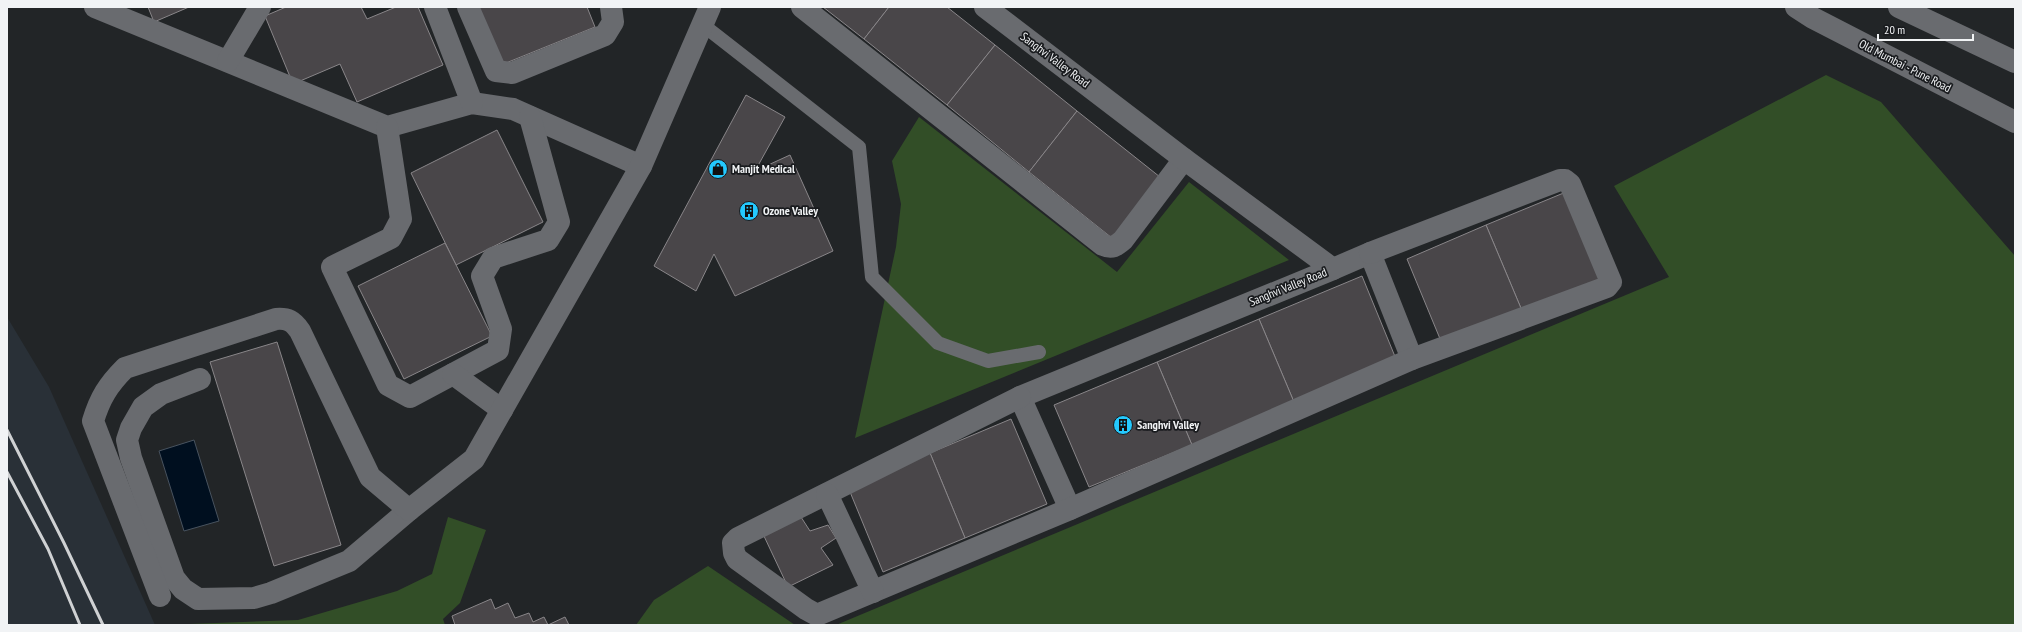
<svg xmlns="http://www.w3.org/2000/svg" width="2022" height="632" font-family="'PT Sans Narrow',sans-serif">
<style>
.built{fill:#293037}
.green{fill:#324e27}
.water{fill:#000f1f;stroke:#48535f}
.building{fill:#494649;stroke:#898689}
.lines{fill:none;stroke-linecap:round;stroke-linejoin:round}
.service{stroke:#696b6f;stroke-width:14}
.minor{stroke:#696b6f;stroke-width:22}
.secondary{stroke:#696b6f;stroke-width:22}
.rail{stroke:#cfd1d3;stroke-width:3}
.labels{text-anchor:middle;stroke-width:3.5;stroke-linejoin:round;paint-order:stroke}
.street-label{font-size:12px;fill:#f1f3f5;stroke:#191b1e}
.poi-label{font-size:12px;font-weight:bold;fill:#f1f3f5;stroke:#191b1e;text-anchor:start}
</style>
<rect width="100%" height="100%" fill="#222527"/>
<path class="built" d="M7,317L49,387L155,625H7Z"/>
<g class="green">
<path d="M1826,75L1881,102L2015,256V625H836L1669,277L1614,186Z"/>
<path d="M919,117L1117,272L1189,182L1289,260L855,438L896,247L901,204L892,161Z"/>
<path d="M448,517L486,530L460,603L443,619L445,625H162L298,620L397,591L432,574Z"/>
<path d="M708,566L795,625H636L654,600Z"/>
</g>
<path class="water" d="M194,440L219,521L184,531L159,451Z"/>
<g class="building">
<path d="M148,7H189L154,22Z"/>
<path d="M286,7H361L367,19L396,7H418L443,65L357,102L340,64L293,84L265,16Z"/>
<path d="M478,7H587L595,27L501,65Z"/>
<path d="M823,7H889L864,39Z"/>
<path d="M889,7H947L995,45L947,105L864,39Z"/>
<path d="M995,45L1077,111L1029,172L947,105Z"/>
<path d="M746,95L785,117L755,171L790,155L833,251L735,296L714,254L696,291L654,266Z"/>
<path d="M1077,111L1160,177L1112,238L1029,172Z"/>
<path d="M497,130L543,222L456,265L411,173Z"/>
<path d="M1566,192L1603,280L1523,313L1486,225Z"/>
<path d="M1486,225L1523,313L1443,346L1407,259Z"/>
<path d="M445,243L492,336L404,379L358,286Z"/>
<path d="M1362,276L1396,359L1294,402L1259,319Z"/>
<path d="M1259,319L1294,402L1192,445L1157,362Z"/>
<path d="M277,342L341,545L274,566L210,362Z"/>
<path d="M1157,362L1192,445L1089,487L1054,405Z"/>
<path d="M1011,419L1047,504L965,538L930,453Z"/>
<path d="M930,453L965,538L883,572L848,487Z"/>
<path d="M801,517L810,531L828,525L836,538L821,548L833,565L788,587L763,534Z"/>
<path d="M491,599L495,609L508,603L515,618L529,613L533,622L544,617L548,625L565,617L569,625H455L452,616Z"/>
</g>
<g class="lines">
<path class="service" d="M703,25L859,147L872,277L938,343L988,361L1039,352"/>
<g class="minor">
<path d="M95,7L387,127L472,103L513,109L641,166"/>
<path d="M435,7L472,103"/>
<path d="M468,7L496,71L512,73L605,35L613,22L611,7"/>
<path d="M802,7L1103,245C1112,249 1116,246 1123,240L1184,159"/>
<path d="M985,7L1184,159L1333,269L1020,397L1070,509"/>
<path d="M228,61L260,7"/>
<path d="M387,127L401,219L391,238L332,267L388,385L410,397L498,350L501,329L482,276L493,258L548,240L559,222L530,117"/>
<path d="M1333,269L1370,253L1412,359"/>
<path d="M453,374L502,410"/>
<path d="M200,379L161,394L143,407L131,428L127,440L131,458L174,578L183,589L198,599L254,598L271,593L349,561L409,510"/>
<path d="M1020,397L738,538L733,543L734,553L737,559L806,609L817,615L1070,509L1412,359L1607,287L1611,282L1570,184L1565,180H1560L1370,253"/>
<path d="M827,494L873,592"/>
<path d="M160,596L93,421C100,398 108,385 125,368L276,319C288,318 293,321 300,331L370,477L409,510L474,459L641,166L710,7"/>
</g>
<g class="secondary">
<path d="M1796,7L1813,18L2015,122"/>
<path d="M1899,7L2015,62"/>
</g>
<g class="rail">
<path d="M7,430L64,543L103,625"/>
<path d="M7,472L48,549L80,625"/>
</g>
</g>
<defs>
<symbol id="shop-disc" viewBox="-11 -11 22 22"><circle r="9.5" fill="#24c9fe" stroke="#191b1e"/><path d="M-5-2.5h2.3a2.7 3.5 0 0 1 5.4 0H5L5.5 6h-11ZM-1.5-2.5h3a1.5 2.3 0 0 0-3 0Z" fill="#111"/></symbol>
<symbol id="building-disc" viewBox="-11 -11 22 22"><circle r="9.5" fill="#24c9fe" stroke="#191b1e"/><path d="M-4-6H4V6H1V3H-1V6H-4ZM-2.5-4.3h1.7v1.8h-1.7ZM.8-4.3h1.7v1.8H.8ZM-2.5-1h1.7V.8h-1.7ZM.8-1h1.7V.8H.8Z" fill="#111"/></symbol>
</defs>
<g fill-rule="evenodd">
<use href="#shop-disc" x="707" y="158" width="22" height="22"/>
<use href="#building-disc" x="738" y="200" width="22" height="22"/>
<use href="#building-disc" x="1112" y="414" width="22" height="22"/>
</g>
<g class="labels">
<g class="street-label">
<text transform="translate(1055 60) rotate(37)" y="4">Sanghvi Valley Road</text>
<text transform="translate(1905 66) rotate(27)" y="4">Old Mumbai - Pune Road</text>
<text transform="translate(1288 287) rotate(-22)" y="4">Sanghvi Valley Road</text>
</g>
<g class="poi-label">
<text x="732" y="173">Manjit Medical</text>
<text x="763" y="215">Ozone Valley</text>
<text x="1137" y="429">Sanghvi Valley</text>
</g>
</g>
<rect width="2022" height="632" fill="none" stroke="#f1f3f5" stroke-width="16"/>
<path d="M1878 34v6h95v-6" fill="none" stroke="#f1f3f5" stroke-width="2"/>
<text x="1884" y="34" font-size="12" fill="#f1f3f5" stroke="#191b1e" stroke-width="3" paint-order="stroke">20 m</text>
</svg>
